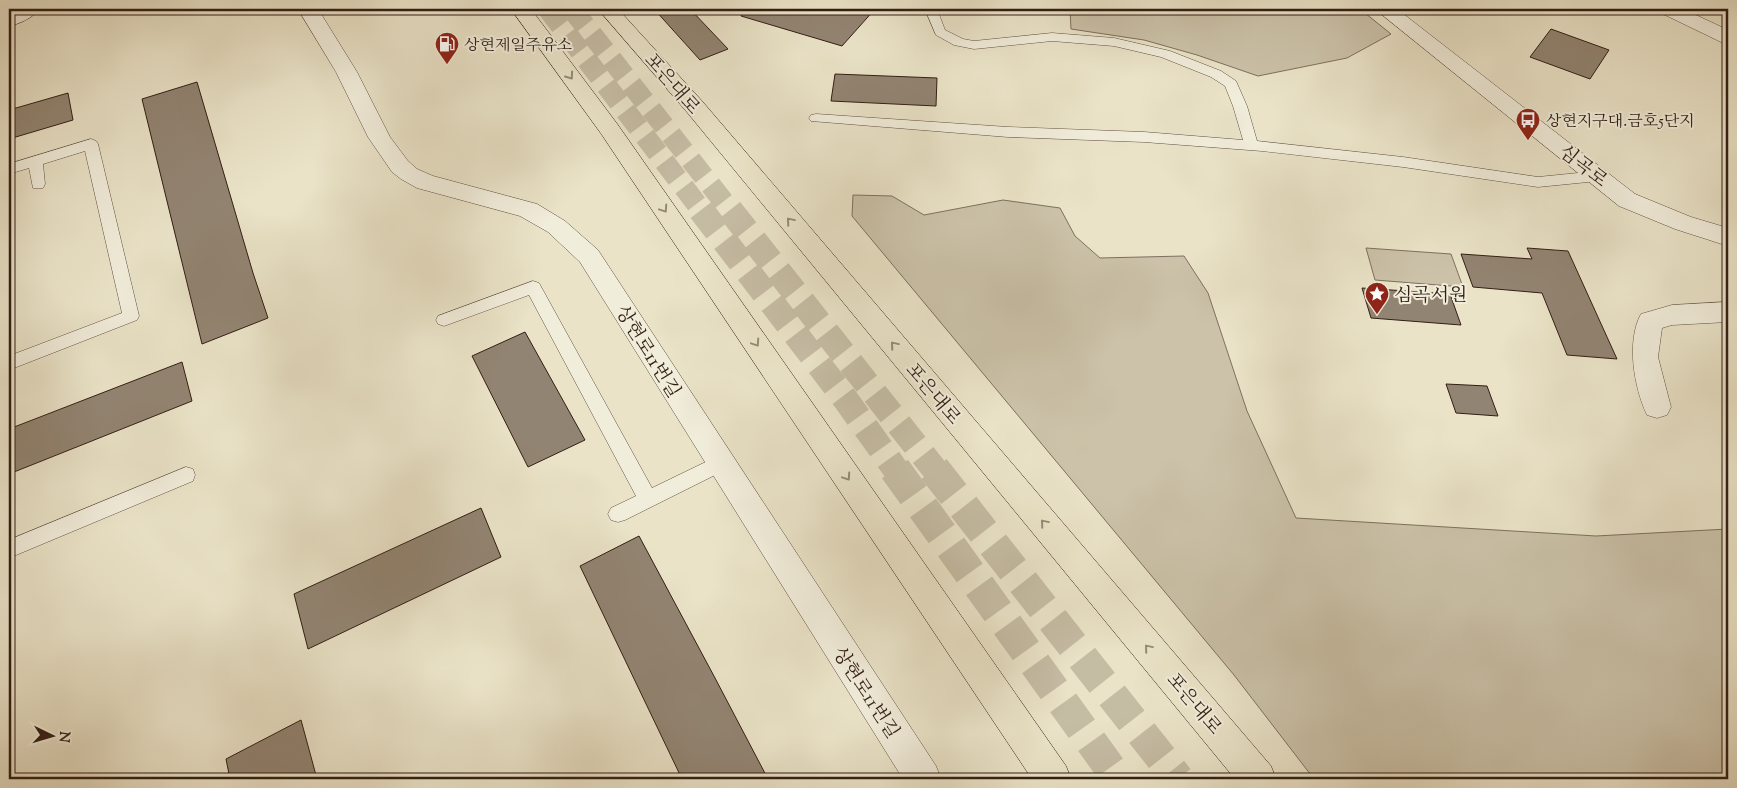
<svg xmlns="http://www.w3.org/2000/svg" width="1737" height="788" font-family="'Sorts Mill Goudy','Noto Serif KR',serif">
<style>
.green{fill:#cbc2a9;stroke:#7e705e}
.building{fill:#928472;stroke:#321e14}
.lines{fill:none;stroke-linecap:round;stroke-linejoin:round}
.primary-tunnel-far2{stroke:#c5bca4;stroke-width:21;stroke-dasharray:21 11;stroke-linecap:butt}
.primary-tunnel-far1{stroke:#c5bca4;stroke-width:26;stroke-dasharray:26 13;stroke-linecap:butt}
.primary-tunnel{stroke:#c5bca4;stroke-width:32;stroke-dasharray:32 16;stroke-linecap:butt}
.lane-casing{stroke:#604f41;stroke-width:1}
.street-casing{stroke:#604f41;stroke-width:1}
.secondary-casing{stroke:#321e14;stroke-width:1}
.primary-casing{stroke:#321e14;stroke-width:1}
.lane{fill:#f1eddb;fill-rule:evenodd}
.street{fill:#f1eddb;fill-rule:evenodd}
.secondary{fill:#f1eddb;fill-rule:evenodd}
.primary{fill:#eae3c8;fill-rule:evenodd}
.oneway{stroke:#978a77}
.labels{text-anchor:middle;stroke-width:4;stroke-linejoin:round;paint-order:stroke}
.far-poi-label{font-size:16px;fill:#321e14;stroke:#f1eddb;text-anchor:start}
.street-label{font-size:19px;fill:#321e14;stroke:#f1eddb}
.poi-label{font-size:19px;fill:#321e14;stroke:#f1eddb;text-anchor:start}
</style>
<rect width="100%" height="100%" fill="#eae3c8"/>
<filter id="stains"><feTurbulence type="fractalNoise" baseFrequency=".004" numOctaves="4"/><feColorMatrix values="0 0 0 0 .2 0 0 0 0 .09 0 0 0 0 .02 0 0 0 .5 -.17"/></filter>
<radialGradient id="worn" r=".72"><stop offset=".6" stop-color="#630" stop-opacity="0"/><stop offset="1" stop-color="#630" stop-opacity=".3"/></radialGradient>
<g class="green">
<path d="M1070,9H1360L1391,34L1347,58L1258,76L1197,55L1144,40L1071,29Z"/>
<path d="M853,195L892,196L924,215L1003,200L1060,208L1075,236L1100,258L1184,256L1208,293L1247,411L1296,518L1596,536L1728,529V779H1314L1234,675L852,216Z"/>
<path d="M1366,248L1451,254L1463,287L1375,280Z"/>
</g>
<g class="building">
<path d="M654,9H690L728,49L700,60Z"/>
<path d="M742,9H875L842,46L741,16Z"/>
<path d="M1551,29L1609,50L1590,79L1530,57Z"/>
<path d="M835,74L937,78L936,106L831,101Z"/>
<path d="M197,82L253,273L268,318L202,344L142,99Z"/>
<path d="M68,93L73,120L9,139V110Z"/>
<path d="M1527,248L1568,251L1617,359L1567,355L1542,293L1473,287L1461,254L1532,259Z"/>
<path d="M1362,288L1450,294L1461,325L1371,318Z"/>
<path d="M525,332L585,440L528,467L472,356Z"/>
<path d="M182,362L192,401L9,474V429Z"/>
<path d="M1446,384L1487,386L1498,416L1456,413Z"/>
<path d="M481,508L501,557L308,649L294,594Z"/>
<path d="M639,536L715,678L768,779H682L580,566Z"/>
<path d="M301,720L317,779H230L226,759Z"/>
</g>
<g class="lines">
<g class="primary-tunnel-far2">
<path d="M548,9L702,211"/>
<path d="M572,9L731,211"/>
</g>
<g class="primary-tunnel-far1">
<path d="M701,210L846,400L896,470"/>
<path d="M730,210L935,470"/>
</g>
<g class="primary-tunnel">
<path d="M895,469L1118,779"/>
<path d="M934,469L1178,779"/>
</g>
<defs>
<g id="lane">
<path d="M925,9H937L945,30L963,39L974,41L1052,33L1114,38L1170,51L1221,71L1236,81L1247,106L1257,141L1403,157L1538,177L1598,171L1603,173L1605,176L1603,179L1598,181L1538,187L1403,167L1262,151L1144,142L1008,137L811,121L809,118L811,115L816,114L1008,127L1144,132L1243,140L1233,106L1225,86L1211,77L1161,57L1114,46L1052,41L974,49L954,45L936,35Z"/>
<path d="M91,139L96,141L98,144L139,316L137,320L9,370V356L122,313L85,151L43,164L45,184L43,188H33L29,168L9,174V164Z"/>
<path d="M533,281L539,283L652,488L720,455L727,457L729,463L727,469L625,520L618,522L611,520L608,514L611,508L636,496L529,295L444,326L438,324L436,320L438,316Z"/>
<path d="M186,467L193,469L195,475L193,481L9,558V540Z"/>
</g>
<g id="street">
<path d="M298,9H318L357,72L390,137L408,161L417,169L433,176L537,204L565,221L598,250L936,766L941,779H903L580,262L548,232L520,216L417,188L401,179L392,172L368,137L336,72Z"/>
<path d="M1375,9H1397L1635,194L1691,217L1728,228V246L1675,229L1619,206Z"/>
<path d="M1658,9H1683L1728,30V44L1721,42L1661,13Z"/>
<path d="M1728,302V322L1672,325L1662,328L1658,357L1671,407L1667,415L1657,418L1647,415C1634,388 1626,341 1641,314L1672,305Z"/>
</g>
<path id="secondary" d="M15,9H39C33,18 19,24 9,26V12Z"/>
<g id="primary">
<path d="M511,9H531L618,125L1066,766L1071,779H1032L602,135Z"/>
<path d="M598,9H618L702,101L1271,766L1276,779H1235L686,111Z"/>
</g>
</defs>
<use href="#lane" class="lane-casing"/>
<use href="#street" class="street-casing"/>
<use href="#secondary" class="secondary-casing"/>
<use href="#primary" class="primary-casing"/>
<use href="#lane" class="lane"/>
<use href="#street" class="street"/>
<use href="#secondary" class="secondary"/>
<use href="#primary" class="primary"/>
</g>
<defs><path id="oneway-chevron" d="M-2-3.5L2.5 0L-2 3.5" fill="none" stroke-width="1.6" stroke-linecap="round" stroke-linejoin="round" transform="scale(1.25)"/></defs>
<g class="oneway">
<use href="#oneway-chevron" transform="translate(570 76) rotate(54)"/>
<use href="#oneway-chevron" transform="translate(664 209) rotate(56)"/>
<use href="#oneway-chevron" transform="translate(790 221) rotate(-130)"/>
<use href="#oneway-chevron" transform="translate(756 343) rotate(56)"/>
<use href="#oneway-chevron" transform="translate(894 345) rotate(-130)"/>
<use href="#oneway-chevron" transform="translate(847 477) rotate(56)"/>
<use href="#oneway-chevron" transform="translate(1044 523) rotate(-130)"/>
<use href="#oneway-chevron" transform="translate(1148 648) rotate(-130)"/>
</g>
<defs>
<symbol id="fuel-pin" viewBox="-11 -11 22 30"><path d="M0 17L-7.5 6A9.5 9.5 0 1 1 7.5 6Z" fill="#8f2418" stroke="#f1eddb"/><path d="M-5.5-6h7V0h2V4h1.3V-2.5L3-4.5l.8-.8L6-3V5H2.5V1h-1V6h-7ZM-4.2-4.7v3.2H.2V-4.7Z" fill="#fff"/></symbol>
<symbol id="bus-pin" viewBox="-11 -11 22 30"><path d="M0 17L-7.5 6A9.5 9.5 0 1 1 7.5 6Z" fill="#8f2418" stroke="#f1eddb"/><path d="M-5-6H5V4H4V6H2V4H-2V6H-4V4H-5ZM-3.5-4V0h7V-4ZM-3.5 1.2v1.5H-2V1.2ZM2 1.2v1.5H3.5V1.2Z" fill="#fff"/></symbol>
<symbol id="sight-pin" viewBox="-11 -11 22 30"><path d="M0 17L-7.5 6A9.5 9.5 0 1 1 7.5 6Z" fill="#8f2418" stroke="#f1eddb"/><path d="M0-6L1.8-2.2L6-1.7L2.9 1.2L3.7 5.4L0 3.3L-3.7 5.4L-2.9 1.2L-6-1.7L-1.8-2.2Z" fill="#fff"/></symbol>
</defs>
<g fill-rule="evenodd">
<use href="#fuel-pin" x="433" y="30" width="28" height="38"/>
<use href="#bus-pin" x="1514" y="106" width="28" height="38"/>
<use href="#sight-pin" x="1363" y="280" width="28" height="38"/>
</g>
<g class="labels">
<g class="far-poi-label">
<text x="464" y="50">상현제일주유소</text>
<text x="1546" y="126">상현지구대.금호5단지</text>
</g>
<g class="street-label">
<text transform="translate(673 83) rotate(49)" y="7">포은대로</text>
<text transform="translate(1584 165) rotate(38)" y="7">심곡로</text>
<text transform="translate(649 351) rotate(58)" y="7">상현로11번길</text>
<text transform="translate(934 393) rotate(50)" y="7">포은대로</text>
<text transform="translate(867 692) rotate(57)" y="7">상현로11번길</text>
<text transform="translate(1195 703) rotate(50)" y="7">포은대로</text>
</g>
<g class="poi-label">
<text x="1394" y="301">심곡서원</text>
</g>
</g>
<rect width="1737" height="788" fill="none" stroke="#eae3c8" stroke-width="30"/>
<rect x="10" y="10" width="1717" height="768" fill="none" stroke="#321e14" stroke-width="2.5"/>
<rect x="15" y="15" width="1707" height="758" fill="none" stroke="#321e14"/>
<g transform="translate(52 736) rotate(95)" stroke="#f1eddb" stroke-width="4" paint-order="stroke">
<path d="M0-4L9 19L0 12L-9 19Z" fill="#321e14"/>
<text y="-8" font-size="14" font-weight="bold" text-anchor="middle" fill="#321e14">N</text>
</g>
<rect width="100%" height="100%" filter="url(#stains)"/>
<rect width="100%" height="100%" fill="url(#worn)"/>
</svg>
